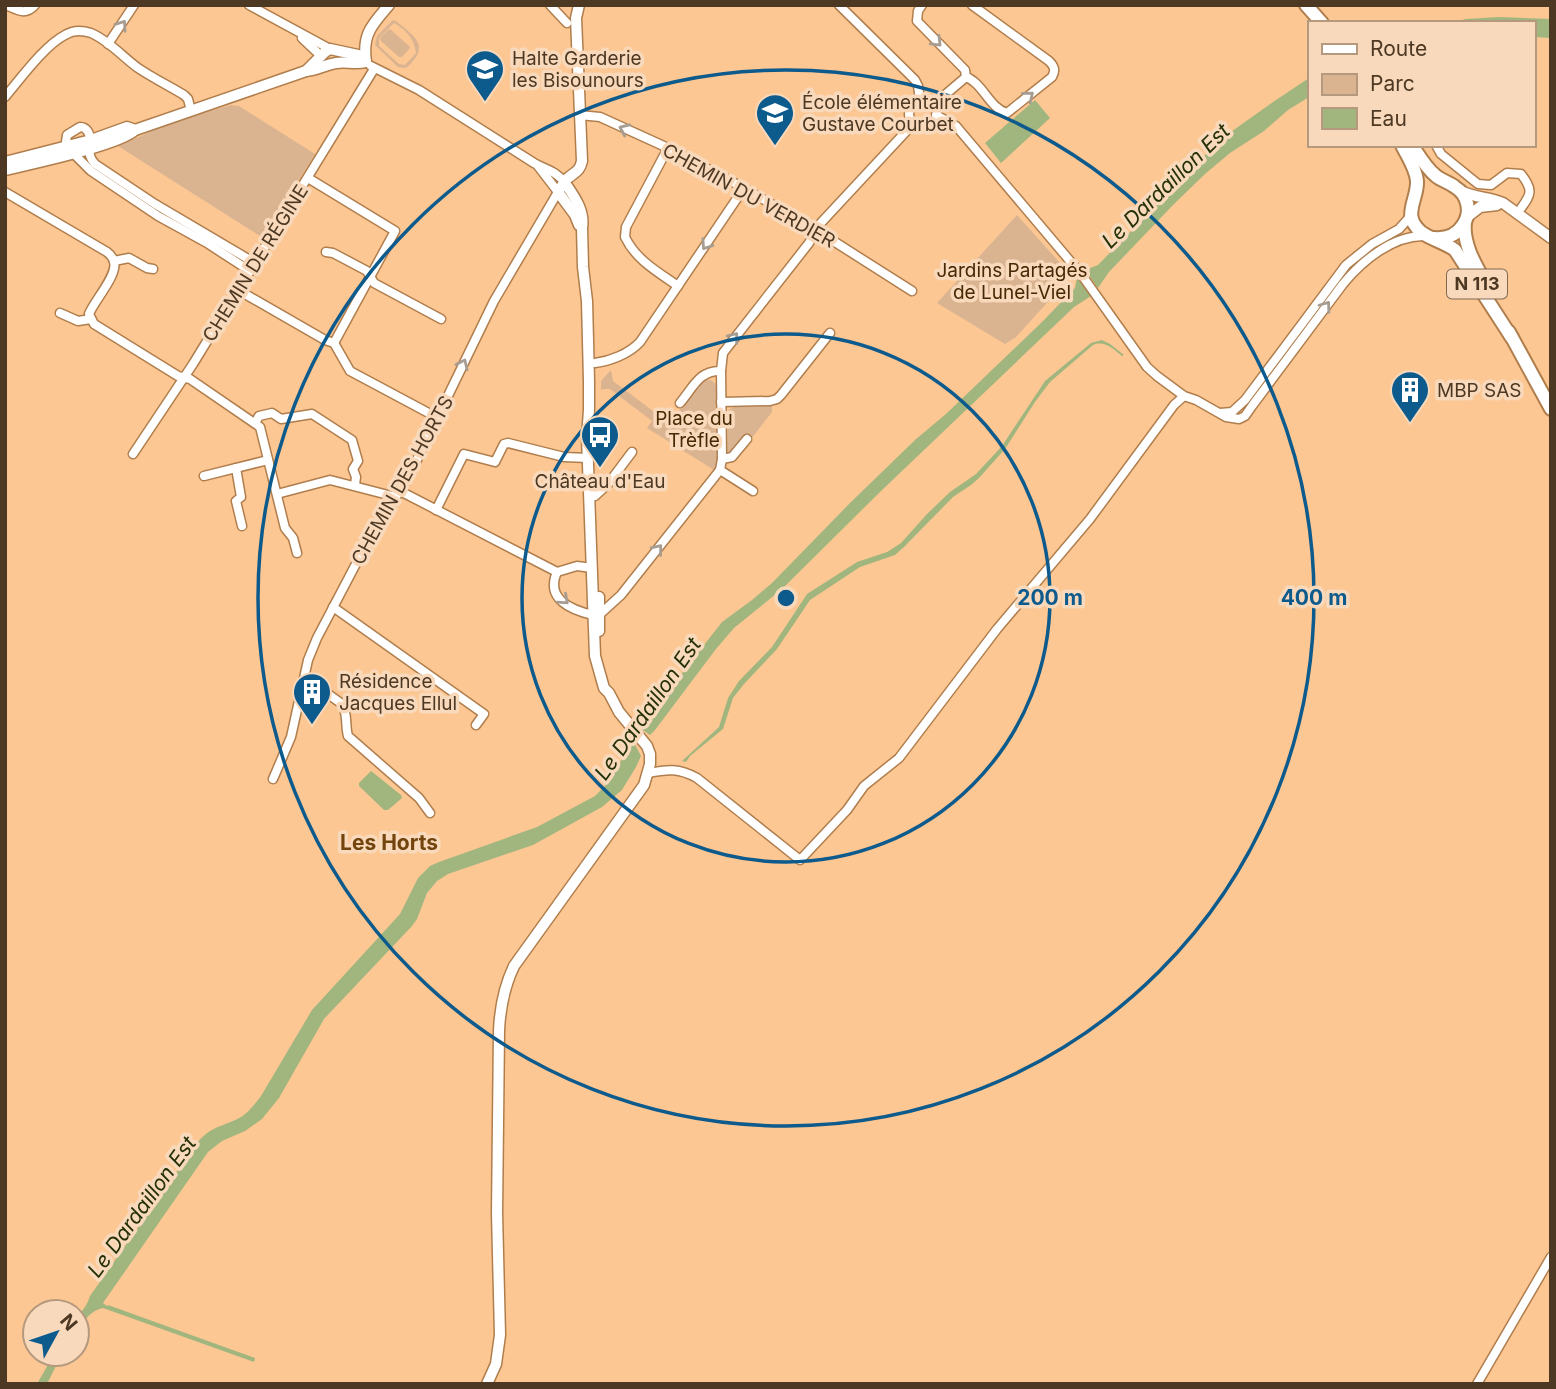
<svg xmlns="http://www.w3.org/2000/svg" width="1556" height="1389" font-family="Inter,sans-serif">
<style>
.green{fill:#dab491;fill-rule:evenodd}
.water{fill:#a1b67e}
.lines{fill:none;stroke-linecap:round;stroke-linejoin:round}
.minor-casing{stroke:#b07e4d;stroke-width:11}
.tertiary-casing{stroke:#b07e4d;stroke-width:13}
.primary-casing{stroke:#b07e4d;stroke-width:16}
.minor{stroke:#fff;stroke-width:8}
.tertiary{stroke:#fff;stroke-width:10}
.primary{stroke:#fff;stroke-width:12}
.oneway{stroke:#a69c91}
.ring{fill:none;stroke:#0d5a8d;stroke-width:3.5}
.labels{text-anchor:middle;stroke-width:7;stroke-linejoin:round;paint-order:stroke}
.shield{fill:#f9d9bb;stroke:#816851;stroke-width:2}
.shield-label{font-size:18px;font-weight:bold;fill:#4d3823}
.poi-label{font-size:19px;fill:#4d3823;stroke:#f9d9bb;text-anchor:start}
.street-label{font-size:19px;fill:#4d3823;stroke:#f9d9bb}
.park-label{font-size:19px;fill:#462803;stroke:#f9d9bb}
.water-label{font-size:21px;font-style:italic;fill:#243005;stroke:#f9d9bb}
.neighbourhood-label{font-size:21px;font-weight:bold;fill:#73450e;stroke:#f9d9bb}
.centre{fill:#0d5a8d;stroke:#f9d9bb;stroke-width:3.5}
.ring-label{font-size:21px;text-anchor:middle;font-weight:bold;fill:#0d5a8d;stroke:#f9d9bb;stroke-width:7;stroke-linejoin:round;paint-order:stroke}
</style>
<rect width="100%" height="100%" fill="#fcc793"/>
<g class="green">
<path d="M393,20L396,21C416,37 431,47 406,68L398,67L375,45L377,36ZM394,23C406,30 414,38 416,53L405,65L399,64L379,46V38Z"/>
<path d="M390,29L409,46L410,48L402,57H399L381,41L380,38L388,30Z"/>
<path d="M231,105L239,106L315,154L263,238L118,146L170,123Z"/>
<path d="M1017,215L1069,273L1064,279L1055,285V294L1016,337L1005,344L937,303Z"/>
<path d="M611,370L613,381L657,414L679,411L702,381C708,379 713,379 716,386C720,395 717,451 716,465L714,470L647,428L652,421L610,389H604L601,390V381Z"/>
<path d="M772,406V412L751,439L746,435L731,454L727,455L728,410L734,407Z"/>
</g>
<g class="water">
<path d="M1499,17L1551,19V38L1533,37V23H1450L1466,19Z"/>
<path d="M1309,78V97L1288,110L1264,131L1230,153L1205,174L1173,205L1109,272L1098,288L1085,270L1098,265L1198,162L1221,139L1276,100Z"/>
<path d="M1035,100L1050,118L1001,163L985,143Z"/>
<path d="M1077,277L1091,296L1074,307L880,492L782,589L734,628L716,649L655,730L650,735L641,729L644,722L722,622L752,600L772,583L850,503L915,440L947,413L1042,322L1075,288Z"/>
<path d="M1102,340L1110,344L1124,355L1122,356C1113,349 1105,340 1093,345L1050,382L1035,402L1005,449L979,478L971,485L953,497L904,547L895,555L860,567L810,600L777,649L744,684L733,698L723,729L690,756L686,762L682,761L719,727L728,698L739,681L772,647L807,594L857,562L887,552L901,543L927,514L950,492L976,474L1002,446L1045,381L1091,343Z"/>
<path d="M632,739L641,756L636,767L622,790L602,807L533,845L448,874L437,881L427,893L417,919L412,926L324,1019L279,1098L262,1119L245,1131L222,1141L208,1152L103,1303L107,1306L108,1305L255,1358L254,1362L103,1308C91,1310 84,1321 77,1330C77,1311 85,1312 90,1296L197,1143C212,1125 223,1127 241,1117C249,1112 255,1104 261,1096L312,1010L400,914L418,878L430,866L439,862L537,827L595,796L611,780Z"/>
<path d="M371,771L401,795L402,798L388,810H384L359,786V783Z"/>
<path d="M54,1354H62L47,1384H37Z"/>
</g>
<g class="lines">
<defs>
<g id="minor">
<path d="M6,5C18,10 25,16 35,5"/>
<path d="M249,5L330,49"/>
<path d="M550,5L567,23"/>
<path d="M839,5L915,80L918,86L920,100"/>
<path d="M922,5L918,11L917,21L965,70L966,77"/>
<path d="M302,38L321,56"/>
<path d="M108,44L134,5"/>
<path d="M371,66L419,90L534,163C546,170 555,170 565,183"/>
<path d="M966,77C983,83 989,108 1007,113L1052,77C1056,70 1054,66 1049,61L972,5"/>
<path d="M5,97C21,78 44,46 65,35C73,30 82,30 91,33C108,40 123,57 138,68C153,78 169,86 184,95L188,99L191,111"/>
<circle cx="923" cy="114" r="14"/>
<path d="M933,105L966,77"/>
<path d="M579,115L600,117L668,148L744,188L816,230L912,291"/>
<path d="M936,115L956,126L1081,274L1147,367L1157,376L1184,396L1196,400L1226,417L1239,419L1245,416L1252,406L1343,284C1362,261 1393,235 1425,236"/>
<path d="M1436,145L1441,154L1478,184L1491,185L1507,173L1521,174C1536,193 1529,196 1517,214"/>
<path d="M68,146L66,142L67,135L80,127C87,127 89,133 91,140"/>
<path d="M90,148C89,155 90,158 95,164L155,204L255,263"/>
<path d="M668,148L626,227L625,237C636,260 658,272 678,286"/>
<path d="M73,153L91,171L158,216L207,243L250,271"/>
<path d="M308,178L395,231L334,343"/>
<path d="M5,192L107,252C111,255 113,257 114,262C118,275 94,301 89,314L94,324L178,376L190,379L260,427L285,528L293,538L297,553"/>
<path d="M326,252L333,253L367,271L374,283L441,319"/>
<path d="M114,261L129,258L147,268L153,269"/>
<path d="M238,290L325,340L334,343L350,371L438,418"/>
<path d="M60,313L78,321L91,319"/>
<path d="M595,363C610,361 629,354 640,342L744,188"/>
<path d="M721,402L770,401L777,399L781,395L830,333"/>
<path d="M680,403C693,388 699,370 721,371"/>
<path d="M1220,413L1232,412L1245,400L1346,265L1372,244L1399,229L1408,219L1411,212"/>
<path d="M255,423L259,416L272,413L281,419L312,414L352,440L358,461L353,469L356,477L355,485"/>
<path d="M133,454L193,364L374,69"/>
<path d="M722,459L732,457L747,439"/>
<path d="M236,468L241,497L236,501L242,526"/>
<path d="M720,470L753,491"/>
<path d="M204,476L268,460"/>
<path d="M400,491L557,572"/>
<path d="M277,494L330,480L396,497"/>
<path d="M595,496L608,484L632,452"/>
<path d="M436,510L464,454L495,462L504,444L508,443L564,457L588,458"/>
<path d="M557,572C545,599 571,610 593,615"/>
<path d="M557,572L577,566L592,568"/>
<path d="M333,607L484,714L476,725"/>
<path d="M599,615L621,595L720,470L722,459L721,371L723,353L809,243L818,226L913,124"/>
<path d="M304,679H307L342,704C348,713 345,726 348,736L419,798L430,813"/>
<path d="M648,773C668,769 679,768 697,778L800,860L847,810L864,786L899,758L997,629L1090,519L1174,405L1184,396"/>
<path d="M273,779L291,737L308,660L317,638L358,560L411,472L494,301L558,192L538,166"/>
<path d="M1477,1384L1551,1257"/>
</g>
<g id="tertiary">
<path d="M579,5L576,18L582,161C580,171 575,172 568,178C564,181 561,188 558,192L575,215L579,225"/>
<path d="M366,62C362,34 372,25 389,5"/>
<path d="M306,71L325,52L330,49L358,55L366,62"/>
<path d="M5,162L91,140L127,127L135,130"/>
<path d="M5,170C30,164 120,145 135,130L306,71C316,70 325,65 336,63C346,61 355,65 366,62"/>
<path d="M1461,191C1475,198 1489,197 1503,203L1551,238"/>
<path d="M1467,217L1480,207L1497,205"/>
<path d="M599,597V631"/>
<path d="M487,1384L496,1364L500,1335L497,1213L499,1031C500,1007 504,987 514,966L644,785L650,764V754L647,746L619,712L609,693L604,688L595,656L587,437L589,410V381L587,301L583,267L582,228C585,211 574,196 565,183"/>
</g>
<g id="primary">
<path d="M1306,5L1322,23"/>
<path d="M1402,145C1407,156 1416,168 1417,181C1418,200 1401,215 1421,232C1430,239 1444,242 1455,250L1512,338"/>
<path d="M1412,145C1419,156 1426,168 1436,176C1442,181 1449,182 1455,187C1468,195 1472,212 1463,225C1456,236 1446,239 1434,238"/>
<path d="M1465,222C1462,247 1480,272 1491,293"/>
<path d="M1509,332L1551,409"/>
</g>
</defs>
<use href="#minor" class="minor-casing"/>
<use href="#tertiary" class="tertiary-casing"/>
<use href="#primary" class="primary-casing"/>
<use href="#minor" class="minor"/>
<use href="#tertiary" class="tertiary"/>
<use href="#primary" class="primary"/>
</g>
<defs><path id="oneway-chevron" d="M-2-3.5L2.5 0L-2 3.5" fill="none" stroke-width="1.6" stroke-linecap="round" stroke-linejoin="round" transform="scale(1.75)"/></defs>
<g class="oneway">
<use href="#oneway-chevron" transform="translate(122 25) rotate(-55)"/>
<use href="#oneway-chevron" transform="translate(937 42) rotate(45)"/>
<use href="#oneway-chevron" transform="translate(1029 96) rotate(-39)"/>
<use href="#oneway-chevron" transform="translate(624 129) rotate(-156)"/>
<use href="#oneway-chevron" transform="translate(706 245) rotate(124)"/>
<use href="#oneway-chevron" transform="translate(1326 306) rotate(-54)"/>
<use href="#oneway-chevron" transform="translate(734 337) rotate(-52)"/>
<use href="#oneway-chevron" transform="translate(463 364) rotate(-65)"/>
<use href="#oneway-chevron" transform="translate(658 549) rotate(-51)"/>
<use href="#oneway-chevron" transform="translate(564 600) rotate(42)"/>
</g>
<g class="ring">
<circle cx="786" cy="598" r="264"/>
<circle cx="786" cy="598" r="528"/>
</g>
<defs>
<symbol id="school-pin" viewBox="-11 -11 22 30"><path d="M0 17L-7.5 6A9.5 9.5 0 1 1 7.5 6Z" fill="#0d5a8d" stroke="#f9d9bb"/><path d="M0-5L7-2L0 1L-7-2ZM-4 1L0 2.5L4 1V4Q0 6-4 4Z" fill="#fff"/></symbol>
<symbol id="building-pin" viewBox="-11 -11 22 30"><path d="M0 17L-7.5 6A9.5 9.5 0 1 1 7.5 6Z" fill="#0d5a8d" stroke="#f9d9bb"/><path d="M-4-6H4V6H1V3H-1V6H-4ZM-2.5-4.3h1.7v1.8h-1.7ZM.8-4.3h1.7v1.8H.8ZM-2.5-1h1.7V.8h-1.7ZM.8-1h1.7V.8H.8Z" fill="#fff"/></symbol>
<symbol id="bus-pin" viewBox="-11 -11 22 30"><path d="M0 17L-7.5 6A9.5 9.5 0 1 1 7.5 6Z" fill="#0d5a8d" stroke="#f9d9bb"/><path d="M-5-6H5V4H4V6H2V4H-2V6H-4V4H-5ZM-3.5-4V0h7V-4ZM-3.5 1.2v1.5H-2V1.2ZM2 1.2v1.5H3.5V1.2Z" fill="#fff"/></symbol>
</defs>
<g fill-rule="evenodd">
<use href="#school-pin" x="463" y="47" width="44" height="60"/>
<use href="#school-pin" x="753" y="91" width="44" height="60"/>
<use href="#building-pin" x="1388" y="368" width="44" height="60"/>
<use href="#bus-pin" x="578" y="413" width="44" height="60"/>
<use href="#building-pin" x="290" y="670" width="44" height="60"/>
</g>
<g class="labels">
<rect class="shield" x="1447" y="269.5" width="60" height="29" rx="5"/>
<g class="shield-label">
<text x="1477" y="290">N 113</text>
</g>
<g class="poi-label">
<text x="512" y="65">Halte Garderie<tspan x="512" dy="22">les Bisounours</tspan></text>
<text x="802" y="109">École élémentaire<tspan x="802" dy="22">Gustave Courbet</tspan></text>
<text x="1437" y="397">MBP SAS</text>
<text x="600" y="488" text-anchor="middle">Château d'Eau</text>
<text x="339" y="688">Résidence<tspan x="339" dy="22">Jacques Ellul</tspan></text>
</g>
<g class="street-label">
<text transform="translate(749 195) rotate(29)" y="7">CHEMIN DU VERDIER</text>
<text transform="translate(255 263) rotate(-58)" y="7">CHEMIN DE RÉGINE</text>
<text transform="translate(402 480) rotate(-61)" y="7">CHEMIN DES HORTS</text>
</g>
<g class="park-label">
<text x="1012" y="277">Jardins Partagés<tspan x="1012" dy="22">de Lunel-Viel</tspan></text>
<text x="694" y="425">Place du<tspan x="694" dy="22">Trèfle</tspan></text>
</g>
<g class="water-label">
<text transform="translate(1166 186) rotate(-44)" y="7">Le Dardaillon Est</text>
<text transform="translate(648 709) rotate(-55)" y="7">Le Dardaillon Est</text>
<text transform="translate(142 1207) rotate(-54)" y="7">Le Dardaillon Est</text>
</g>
<g class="neighbourhood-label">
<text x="389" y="850">Les Horts</text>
</g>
</g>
<circle cx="786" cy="598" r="10" class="centre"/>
<g class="ring-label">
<text x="1050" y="605">200 m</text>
<text x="1314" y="605">400 m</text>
</g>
<rect width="1556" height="1389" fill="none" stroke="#4d3823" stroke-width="14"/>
<rect x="1308" y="21" width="228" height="126" fill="#f9d9bb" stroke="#b4997e" stroke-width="2"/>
<rect x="1322" y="44" width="35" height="10" fill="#ffffff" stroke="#b4997e" stroke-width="2"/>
<text x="1370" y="56" font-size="21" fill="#4d3823">Route</text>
<rect x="1322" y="74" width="35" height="21" fill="#dab491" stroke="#b4997e" stroke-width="2"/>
<text x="1370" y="91" font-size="21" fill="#4d3823">Parc</text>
<rect x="1322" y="108" width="35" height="21" fill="#a1b67e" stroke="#b4997e" stroke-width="2"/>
<text x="1370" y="126" font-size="21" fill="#4d3823">Eau</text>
<g transform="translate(56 1333) rotate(50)"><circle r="33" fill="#f9d9bb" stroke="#b4997e" stroke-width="2"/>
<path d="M0-5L12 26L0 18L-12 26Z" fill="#0d5a8d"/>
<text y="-10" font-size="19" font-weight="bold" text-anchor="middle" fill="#4d3823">N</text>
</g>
</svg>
